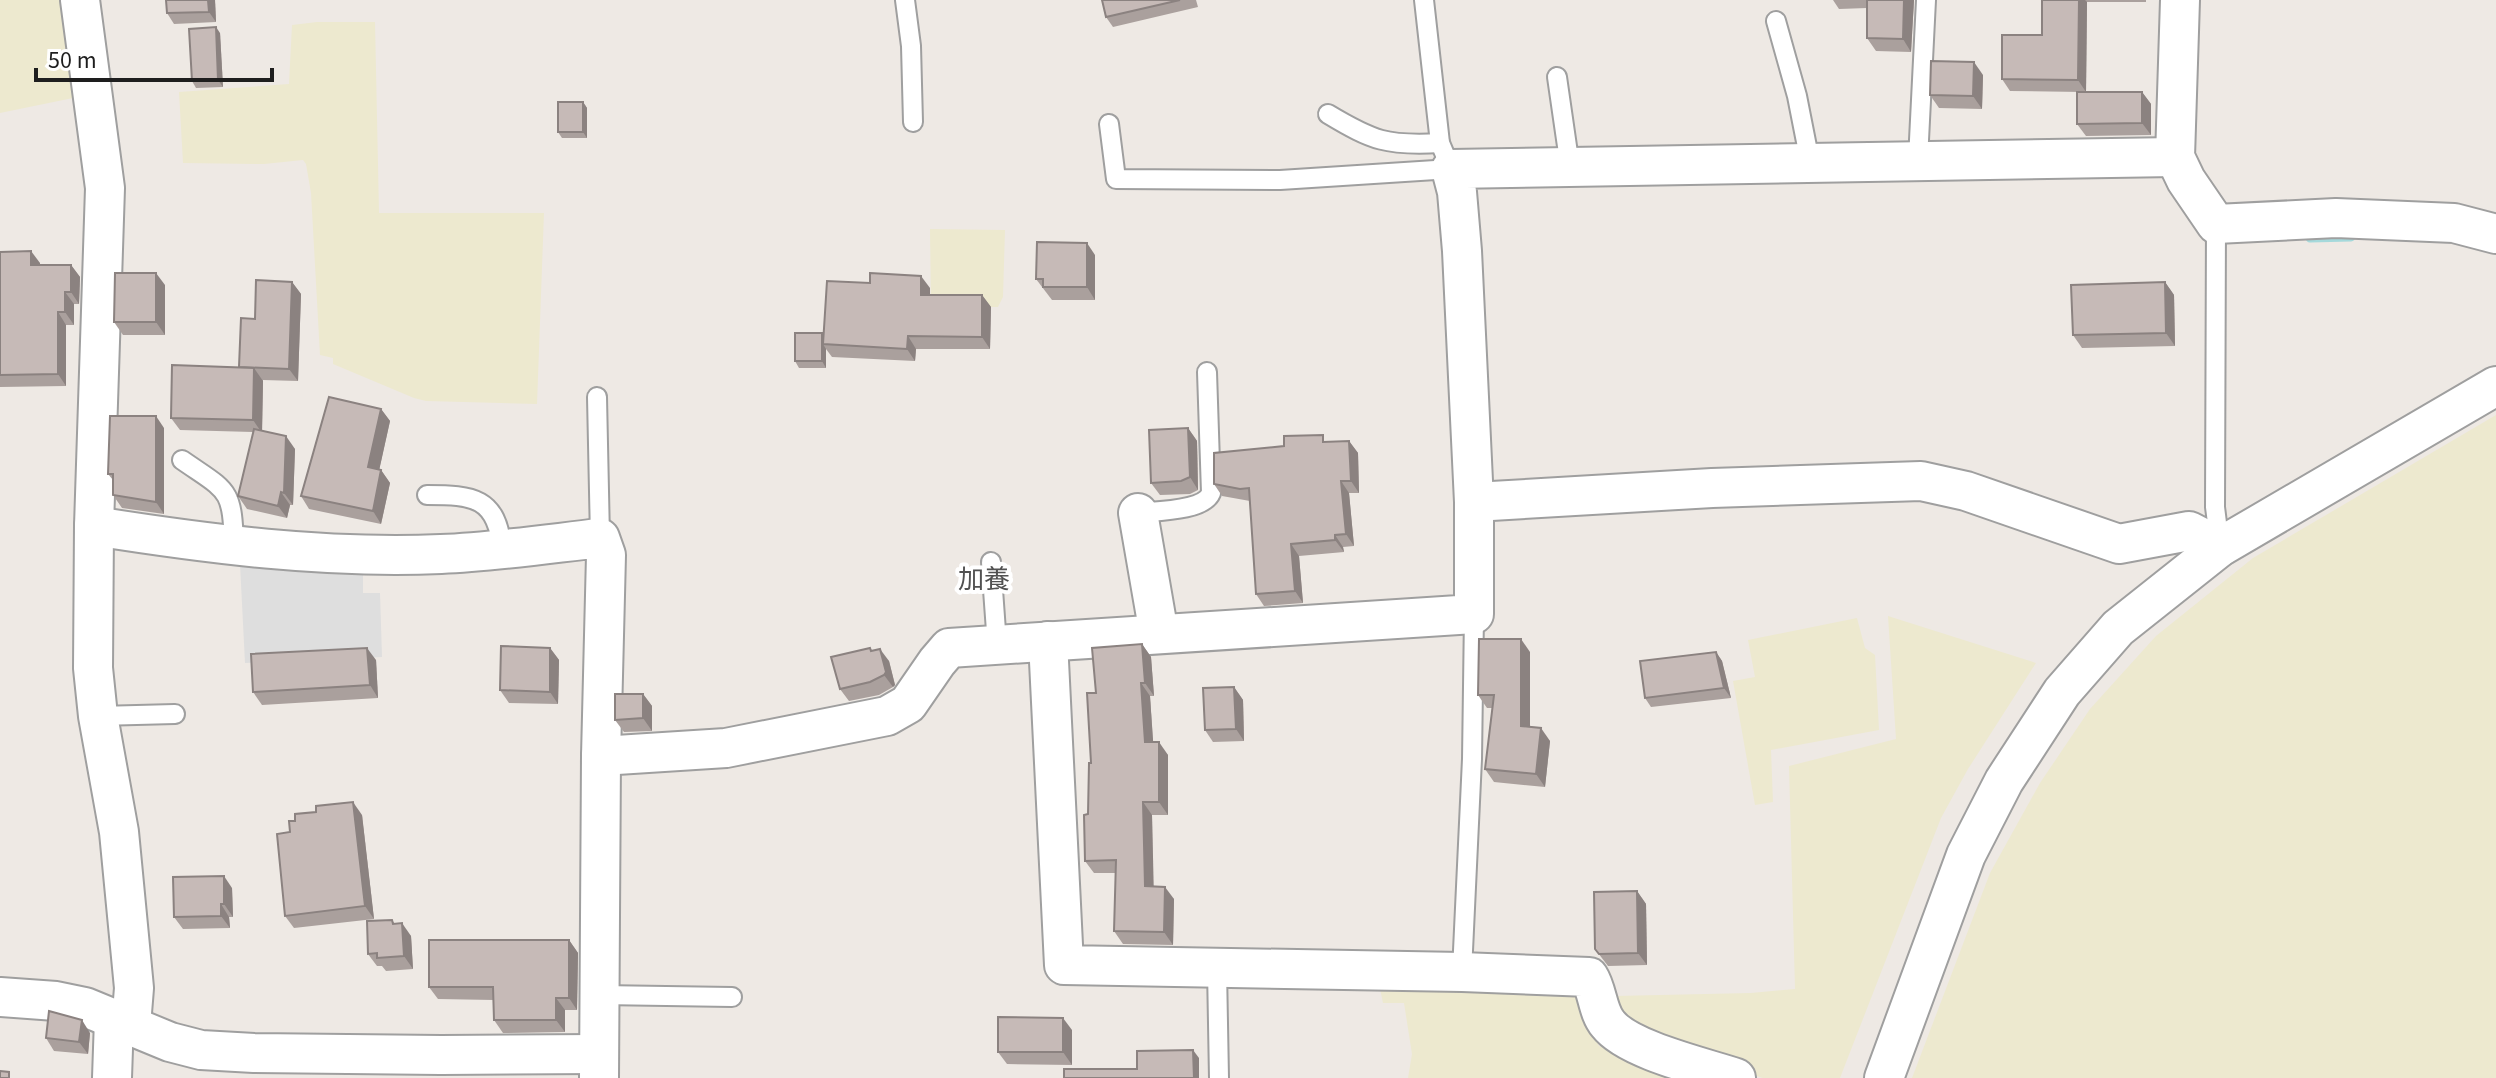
<svg xmlns="http://www.w3.org/2000/svg" width="2496" height="1078" font-family="'Source Sans 3','Noto Sans JP',sans-serif">
<style>
.farmland{fill:#ede9cf}
.parking{fill:#dedede}
.lines{fill:none;stroke-linecap:round;stroke-linejoin:round}
.stream{stroke:#a5d9db;stroke-width:9}
.service-casing{stroke:#9f9f9f;stroke-width:22}
.minor-casing{stroke:#9f9f9f;stroke-width:42}
.service{stroke:#fff;stroke-width:18}
.minor{stroke:#fff;stroke-width:38}
.wall{fill:#aaa09d}
.shaded-wall{fill:#8b8280}
.building{fill:#c6bab7;stroke:#8b8280;stroke-width:2}
.labels{text-anchor:middle;stroke-width:8;stroke-linejoin:round;paint-order:stroke}
.quarter-label{font-size:26px;fill:#515151;stroke:#fff}
</style>
<rect width="100%" height="100%" fill="#eee9e4"/>
<g class="farmland">
<path d="M0,0H61L73,98L0,113Z"/>
<path d="M317,22H375L379,213H544L537,404L426,401L414,398L333,364V358L320,355L311,193L306,164L303,160L264,164L183,163L179,92L289,84L292,25Z"/>
<path d="M930,229L1005,230L1003,297L998,307H931Z"/>
<path d="M2496,415V1078H1912L1990,873L2040,783L2090,709L2156,636L2253,558Z"/>
<path d="M1888,616L2036,663L1968,769L1941,818L1840,1078H1763L1705,1060L1623,1019L1614,996L1751,993L1795,989L1789,766L1896,739Z"/>
<path d="M1857,618L1865,648L1875,655L1879,730L1771,750L1773,802L1755,805L1733,681L1755,677L1748,640Z"/>
<path d="M1379,984L1575,989L1599,1046L1693,1078H1408L1412,1054L1404,1003H1383Z"/>
</g>
<path class="parking" d="M240,564L363,572V593H380L382,657L245,663Z"/>
<g class="lines">
<path class="stream" d="M2310,238L2351,237"/>
<defs>
<g id="service">
<path d="M905,0L911,46L913,122"/>
<path d="M1776,21L1797,96L1810,162"/>
<path d="M1557,77L1570,167"/>
<path d="M1328,114C1373,141 1387,146 1440,143"/>
<path d="M1109,124L1116,179L1280,180L1451,169L1440,143L1424,0"/>
<path d="M1918,160L1926,0"/>
<path d="M2216,224L2215,507L2220,547"/>
<path d="M597,397L600,538"/>
<path d="M182,460C228,492 232,487 234,545"/>
<path d="M427,495C473,495 497,497 502,549"/>
<path d="M1138,513C1156,511 1204,511 1211,493L1207,372"/>
<path d="M991,562L997,645"/>
<path d="M98,716L175,714"/>
<path d="M1217,969L1219,1078"/>
<path d="M1462,972L1472,759L1474,614"/>
<path d="M600,995L732,997"/>
</g>
<g id="minor">
<path d="M80,0L105,188L94,526L93,668L98,716L119,832L134,988L131,1025"/>
<path d="M2180,0L2175,157L2186,180L2216,224L2336,218L2454,223L2496,234"/>
<path d="M1474,502L1712,488L1921,481L1966,491L2119,544L2189,531L2220,547"/>
<path d="M1138,513L1159,634"/>
<path d="M94,526C208,544 325,559 441,554C494,552 547,544 600,538L606,555L601,756L599,1078"/>
<path d="M1048,641L1064,965L1462,972L1589,977C1598,991 1597,1011 1608,1024C1628,1050 1703,1067 1736,1078"/>
<path d="M601,756L726,748L887,716L908,704L937,662L949,648L1474,614V502L1462,251L1457,192L1451,169L2175,157"/>
<path d="M0,997L56,1001L85,1007L170,1042L201,1050L254,1053L441,1055L599,1054"/>
<path d="M112,1078L114,1019"/>
<path d="M1884,1078L1966,855L2004,781L2062,692L2118,628L2220,547L2496,386"/>
</g>
</defs>
<use href="#service" class="service-casing"/>
<use href="#minor" class="minor-casing"/>
<use href="#service" class="service"/>
<use href="#minor" class="minor"/>
</g>
<g class="wall">
<path d="M215,0L216,22L174,24L167,13Z"/>
<path d="M1102,0H1196L1198,7L1113,27L1106,17Z"/>
<path d="M1833,0H1914L1911,52L1876,51L1867,38V8L1839,9Z"/>
<path d="M2042,0H2146V2H2087L2086,92H2142L2151,104V135L2086,136L2077,124L2083,92L2010,91L2002,79L2042,35Z"/>
<path d="M220,33L223,87L196,88L192,81Z"/>
<path d="M1983,75L1982,109L1939,108L1930,95Z"/>
<path d="M583,102L587,108V138H562L558,132Z"/>
<path d="M0,252L40,263V265H71L80,277L79,304H74V325H66V386L0,387Z"/>
<path d="M1095,255V300H1052L1036,279Z"/>
<path d="M292,282L301,294L298,381L263,380L262,431L295,449L293,505H290L287,518L247,509L238,496L253,432L180,430L171,418L239,367L255,319Z"/>
<path d="M2165,282L2174,295L2175,346L2082,348L2073,335Z"/>
<path d="M165,285V335H123L114,322Z"/>
<path d="M930,288V295H982L991,307L990,349H916L915,361L832,357L826,349V368H799L795,361L824,336Z"/>
<path d="M381,409L390,421L379,470H381L390,483L381,524L309,509L301,496Z"/>
<path d="M164,428V514L122,508L113,495V480L108,474Z"/>
<path d="M1188,428L1197,441L1198,490L1190,494L1160,495L1151,483Z"/>
<path d="M1349,441L1358,453L1359,493H1349L1354,546L1343,547L1344,552L1299,556L1303,603L1264,606L1256,594L1250,501L1222,496L1214,484L1328,442Z"/>
<path d="M1142,644L1151,657L1154,696H1150L1153,742L1168,755V815H1152L1153,887L1174,899L1173,945L1123,944L1114,931L1116,873H1094L1085,861L1091,763Z"/>
<path d="M550,648L559,660L558,704L509,703L500,690Z"/>
<path d="M870,648L872,651L889,661L895,685L893,687L879,695L849,701L840,689Z"/>
<path d="M1530,652V727L1550,741L1545,787L1494,782L1485,769L1492,708H1487L1478,695Z"/>
<path d="M1716,652L1722,661L1731,698L1651,707L1645,698Z"/>
<path d="M376,660L378,698L262,705L253,692Z"/>
<path d="M1234,687L1243,700L1244,741L1213,742L1205,730Z"/>
<path d="M643,694L652,706V731L624,732L615,720Z"/>
<path d="M362,815L374,919L294,928L285,916L290,832Z"/>
<path d="M232,888L233,917H229L230,928L183,929L174,917Z"/>
<path d="M1637,891L1646,904L1647,965L1608,966L1595,949Z"/>
<path d="M392,920L395,924L411,936L413,969L386,971L382,966H377L368,954Z"/>
<path d="M569,940L578,953L577,1010H565V1032L503,1033L494,1020V1000L438,999L429,987Z"/>
<path d="M1072,1030V1065L1007,1064L998,1052Z"/>
<path d="M90,1033L88,1054L54,1051L46,1038Z"/>
</g>
<g class="shaded-wall">
<path d="M208,0H215L216,22L209,12Z"/>
<path d="M1904,0H1914L1911,52L1903,39Z"/>
<path d="M2079,0H2085L2087,2L2086,92L2078,80Z"/>
<path d="M216,27L220,33L223,87L218,80Z"/>
<path d="M1974,62L1983,75L1982,109L1973,96Z"/>
<path d="M2142,92L2151,104V135L2142,123Z"/>
<path d="M583,102L587,108V138L583,132Z"/>
<path d="M1087,243L1095,255V300L1087,287Z"/>
<path d="M31,251L40,263V277L31,265Z"/>
<path d="M71,265L80,277L79,304L71,292Z"/>
<path d="M156,273L165,285V335L156,322Z"/>
<path d="M921,276L930,288V307L921,295Z"/>
<path d="M292,282L301,294L298,381L289,369Z"/>
<path d="M2165,282L2174,295L2175,346L2166,333Z"/>
<path d="M65,292L74,304V325L65,312Z"/>
<path d="M982,295L991,307L990,349L982,337Z"/>
<path d="M58,312L66,325V386L58,374Z"/>
<path d="M822,333L826,339L823,344L826,349V368L822,361Z"/>
<path d="M908,336L916,349L915,361L907,349Z"/>
<path d="M254,368L263,381L262,433L253,420Z"/>
<path d="M381,409L390,421L377,480L368,467Z"/>
<path d="M156,416L164,428V514L156,502Z"/>
<path d="M1188,428L1197,441L1198,490L1190,477Z"/>
<path d="M286,436L295,449L293,505L284,493Z"/>
<path d="M1349,441L1358,453L1359,493L1351,481Z"/>
<path d="M381,470L390,483L381,524L373,511Z"/>
<path d="M1341,481L1349,493L1354,546L1346,534Z"/>
<path d="M281,492L290,505L287,518L278,506Z"/>
<path d="M1335,535L1343,547L1344,552L1335,540Z"/>
<path d="M1291,544L1299,556L1303,603L1295,591Z"/>
<path d="M1521,639L1530,652V739L1521,726Z"/>
<path d="M1142,644L1151,657L1154,696L1145,683Z"/>
<path d="M367,648L376,660L378,698L370,685Z"/>
<path d="M550,648L559,660L558,704L550,692Z"/>
<path d="M880,649L889,661L895,685L893,687L884,675Z"/>
<path d="M1716,652L1722,661L1731,698L1724,688Z"/>
<path d="M1141,683L1150,696L1154,755L1145,742Z"/>
<path d="M1234,687L1243,700L1244,741L1236,729Z"/>
<path d="M643,694L652,706V731L643,718Z"/>
<path d="M1541,728L1550,741L1545,787L1536,774Z"/>
<path d="M1159,742L1168,755V815L1159,802Z"/>
<path d="M353,802L362,815L374,919L365,906Z"/>
<path d="M1143,802L1152,815L1154,899L1145,886Z"/>
<path d="M224,876L232,888L233,917L224,904Z"/>
<path d="M1165,887L1174,899L1173,945L1164,932Z"/>
<path d="M1637,891L1646,904L1647,965L1638,953Z"/>
<path d="M221,904L229,917L230,928L221,916Z"/>
<path d="M402,923L411,936L413,969L404,956Z"/>
<path d="M569,940L578,953L577,1010L569,998Z"/>
<path d="M556,998L565,1010V1032L556,1020Z"/>
<path d="M1063,1018L1072,1030V1065L1063,1052Z"/>
<path d="M82,1020L90,1033L88,1054L79,1042Z"/>
<path d="M1193,1050L1199,1058V1078H1194Z"/>
</g>
<g class="building">
<path d="M166,0H208L209,12L167,13Z"/>
<path d="M1102,0H1180L1106,17Z"/>
<path d="M1867,0H1904L1903,39L1867,38Z"/>
<path d="M2042,0H2079L2078,80L2002,79V35H2042Z"/>
<path d="M216,27L218,80L192,81L189,29Z"/>
<path d="M1931,61L1974,62L1973,96L1930,95Z"/>
<path d="M2077,92H2142V123L2077,124Z"/>
<rect x="558" y="102" width="25" height="30"/>
<path d="M1037,242L1087,243V287H1043V279H1036Z"/>
<path d="M31,251V265H71V292H65V312H58V374L0,375V252Z"/>
<path d="M115,273H156V322H114Z"/>
<path d="M870,273L921,276V295H982V337L908,336L907,349L823,344L827,281L870,283Z"/>
<path d="M256,280L292,282L289,369L239,367L241,318L255,319Z"/>
<path d="M2165,282L2166,333L2073,335L2071,285Z"/>
<rect x="795" y="333" width="27" height="28"/>
<path d="M172,365L254,368L253,420L171,418Z"/>
<path d="M329,397L381,409L368,467L381,470L373,511L301,496Z"/>
<path d="M110,416H156V502L113,495V474H108Z"/>
<path d="M1188,428L1190,477L1181,481L1151,483L1149,430Z"/>
<path d="M254,429L286,436L284,493L281,492L278,506L238,496Z"/>
<path d="M1323,435V442L1349,441L1351,481H1341L1346,534L1335,535V540L1291,544L1295,591L1256,594L1249,488L1240,489L1214,484V453L1284,446V436Z"/>
<path d="M1479,639H1521V726L1541,728L1536,774L1485,769L1494,695H1478Z"/>
<path d="M1142,644L1145,683H1141L1145,742H1159V802H1143L1145,886L1165,887L1164,932L1114,931L1116,860L1085,861L1084,815L1088,814L1089,763H1091L1087,693H1096L1092,648Z"/>
<path d="M501,646L550,648V692L500,690Z"/>
<path d="M367,648L370,685L253,692L251,654Z"/>
<path d="M870,648L871,651L880,649L886,672L884,675L870,682L840,689L831,657Z"/>
<path d="M1716,652L1724,688L1645,698L1640,661Z"/>
<path d="M1234,687L1236,729L1205,730L1203,688Z"/>
<path d="M615,694H643V718L615,720Z"/>
<path d="M353,802L365,906L285,916L277,834L290,832L289,821H295V814L316,812V806Z"/>
<path d="M224,876V904H221V916L174,917L173,877Z"/>
<path d="M1637,891L1638,953L1599,954L1595,949L1594,892Z"/>
<path d="M392,920L393,924L402,923L404,956L377,958V953L368,954L367,921Z"/>
<path d="M429,940H569V998H556V1020H494L493,987H429Z"/>
<path d="M49,1011L82,1020L79,1042L46,1038Z"/>
<path d="M998,1017L1063,1018V1052H998Z"/>
<path d="M1193,1050L1194,1078H1064V1069H1137V1051Z"/>
<path d="M0,1071L9,1072V1078H0Z"/>
</g>
<g class="labels">
<g class="quarter-label">
<text x="984" y="588">加養</text>
</g>
</g>
<path d="M36 68v12h236v-12" fill="none" stroke="#1e1e1e" stroke-width="4"/>
<text x="48" y="68" font-size="24" fill="#1e1e1e" stroke="#ffffff" stroke-width="6" paint-order="stroke">50 m</text>
</svg>
